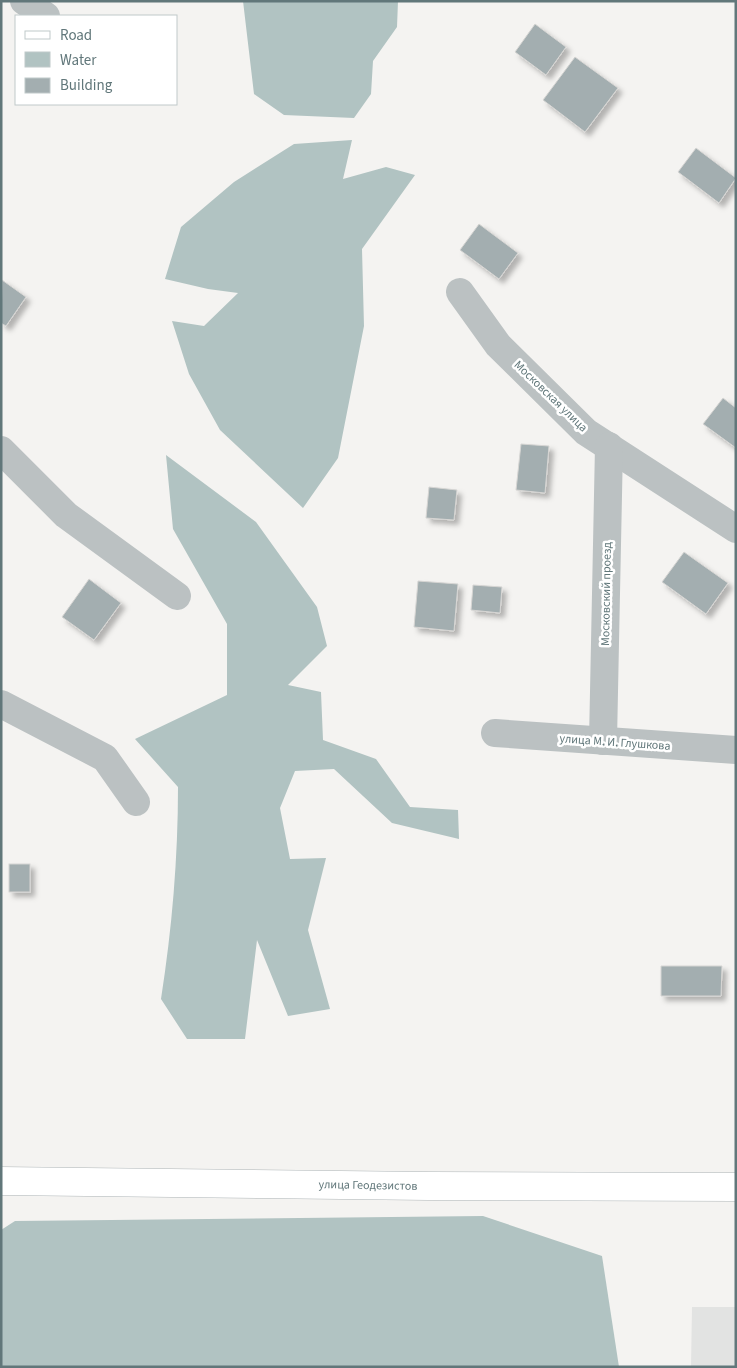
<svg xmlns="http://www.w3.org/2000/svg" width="737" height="1368" font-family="'Source Sans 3',sans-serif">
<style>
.built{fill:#e2e3e2}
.water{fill:#b1c3c2}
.building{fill:#a3aeb0;stroke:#d6d5d3;filter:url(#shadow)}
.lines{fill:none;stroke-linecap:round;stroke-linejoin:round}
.major-casing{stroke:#aeb5b7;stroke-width:29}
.minor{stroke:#bbc1c2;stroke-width:28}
.major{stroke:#fff;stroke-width:28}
.labels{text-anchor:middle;stroke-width:5;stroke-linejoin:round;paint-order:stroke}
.street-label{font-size:12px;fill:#61777a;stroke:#fff}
</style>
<defs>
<filter id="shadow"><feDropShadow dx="4.5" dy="4.5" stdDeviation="2.5" flood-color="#0004"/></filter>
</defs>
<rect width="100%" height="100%" fill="#f4f3f1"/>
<path class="built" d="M692,1307H736V1367H691Z"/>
<g class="water">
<path d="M243,1H398L397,27L373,61L371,94L354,118L284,115L254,94Z"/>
<path d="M352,140L343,179L386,167L415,175L362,249L364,326L338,458L303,508L220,430L189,374L172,321L204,326L238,293L208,289L165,279L181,227L234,182L294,144Z"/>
<path d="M166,455L256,522L317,607L327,646L288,685L321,692L323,740L376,759L410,807L458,810L459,839L392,823L334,769L295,771L280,808L290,859L326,858L308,930L330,1009L288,1016L257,940L245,1039H187L161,999C172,929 178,858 178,787L135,739L227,695V624L173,529Z"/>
<path d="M483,1216L602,1256L619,1367H1V1230L15,1221Z"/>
</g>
<g class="building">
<path d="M535,24L566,47L546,75L515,52Z"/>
<path d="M575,57L618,88L585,132L543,100Z"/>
<path d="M696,148L736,178L719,203L678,172Z"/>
<path d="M479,224L518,253L499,279L460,250Z"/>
<path d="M2,280L26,297L6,326L1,323Z"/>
<path d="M723,398L736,408V448L703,424Z"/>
<path d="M521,444L549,446L545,493L516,490Z"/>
<path d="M429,487L457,490L454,520L426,518Z"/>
<path d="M684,552L728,583L706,614L662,582Z"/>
<path d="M89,579L121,603L94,640L62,617Z"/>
<path d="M418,581L458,584L454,631L414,627Z"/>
<path d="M473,585L502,587L500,613L471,610Z"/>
<rect x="9" y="864" width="21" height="28"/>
<path d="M661,966H722L721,996H661Z"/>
</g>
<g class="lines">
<defs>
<path id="major" d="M1,1181L428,1186L736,1187"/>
</defs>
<use href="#major" class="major-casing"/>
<g class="minor">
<path d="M24,1L46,16"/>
<path d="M460,292L498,345L586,432L736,529"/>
<path d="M1,450L66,515L177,596"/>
<path d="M1,704L105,758L136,802"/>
<path d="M495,733L736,750"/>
<path d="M603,741L609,446"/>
</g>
<use href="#major" class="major"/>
</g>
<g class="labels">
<g class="street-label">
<text transform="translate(551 396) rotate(44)" y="4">Московская улица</text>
<text transform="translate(606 594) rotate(-89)" y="4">Московский проезд</text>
<text transform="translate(615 742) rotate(4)" y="4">улица М. И. Глушкова</text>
<text transform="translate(368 1185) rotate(1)" y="4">улица Геодезистов</text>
</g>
</g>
<rect width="737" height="1368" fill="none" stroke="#61777a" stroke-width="5"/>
<rect x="15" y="15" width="162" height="90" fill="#ffffff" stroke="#c0c9ca"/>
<rect x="25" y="31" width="25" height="8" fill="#ffffff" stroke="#c0c9ca"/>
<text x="60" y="40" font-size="15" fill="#61777a">Road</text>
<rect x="25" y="52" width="25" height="15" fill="#b1c3c2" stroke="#c0c9ca"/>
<text x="60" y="65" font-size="15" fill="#61777a">Water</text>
<rect x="25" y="78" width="25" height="15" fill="#a3aeb0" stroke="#c0c9ca"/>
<text x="60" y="90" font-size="15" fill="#61777a">Building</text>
</svg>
